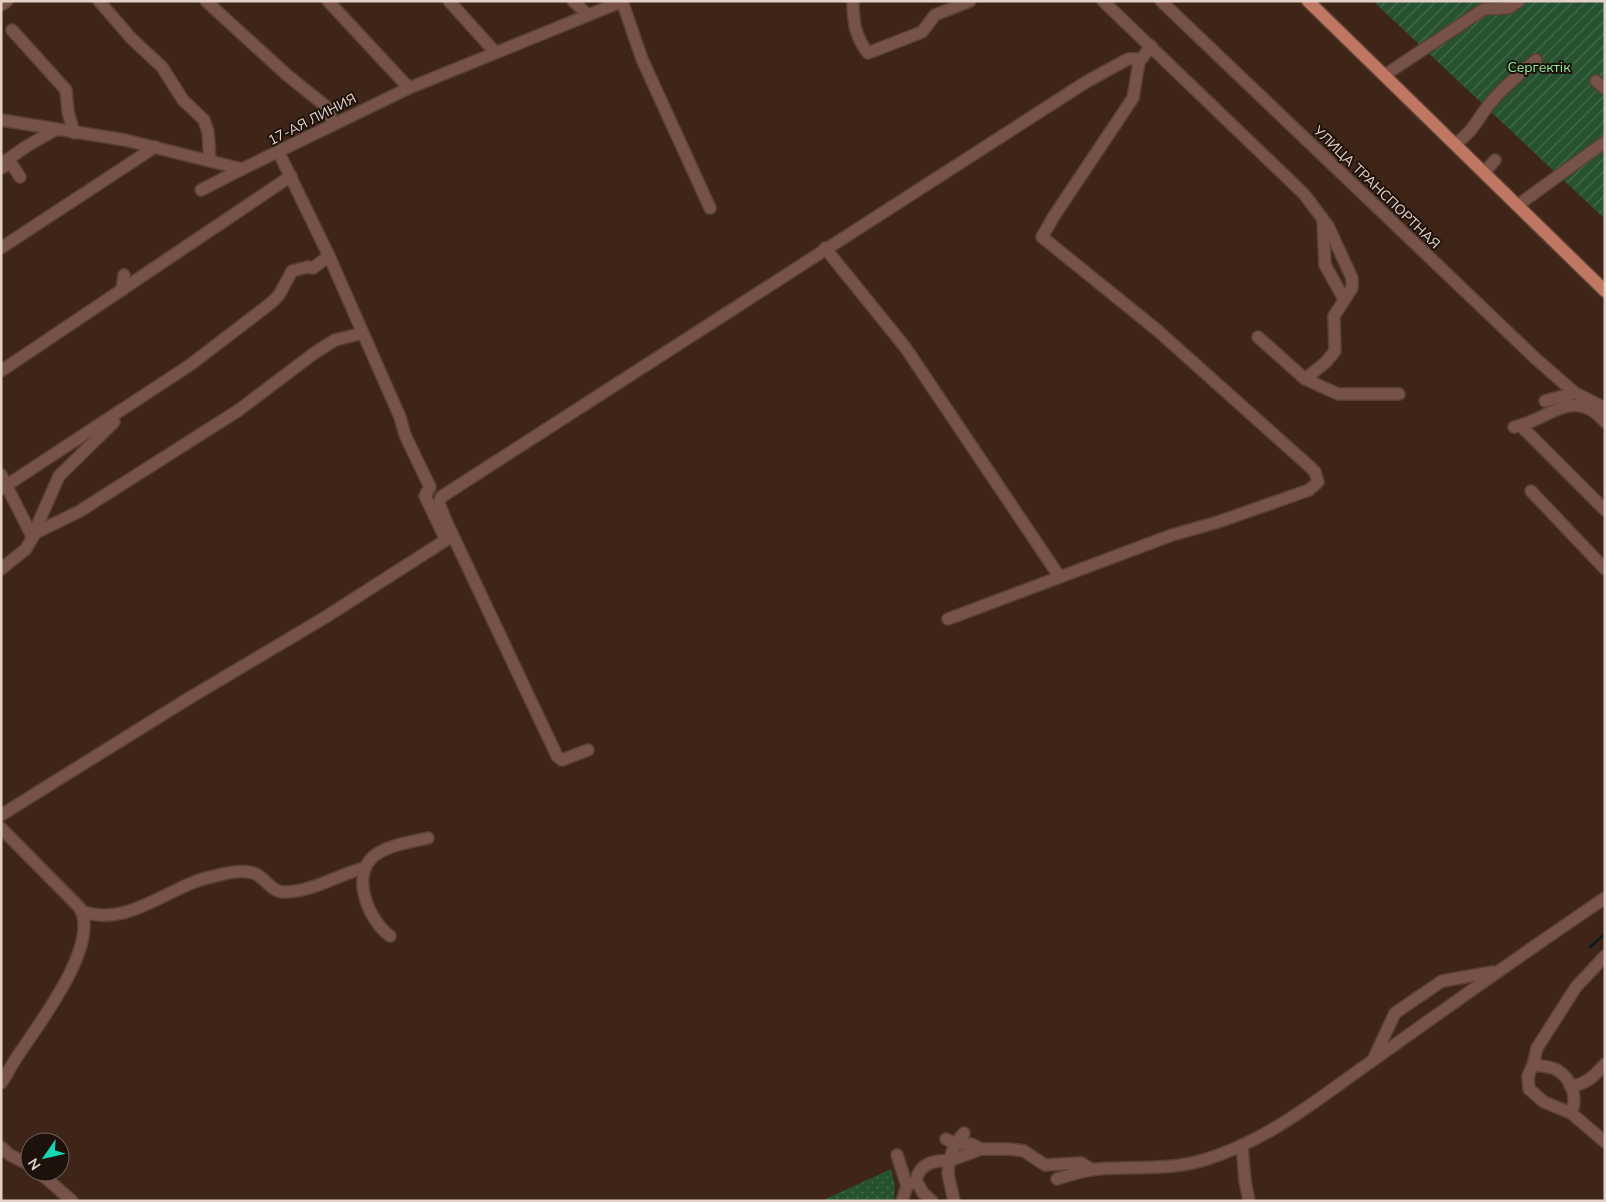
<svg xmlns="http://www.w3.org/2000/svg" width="1606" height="1202" font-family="'Nunito Sans',sans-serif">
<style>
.grass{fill:url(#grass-dots)}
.garden{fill:url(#garden-furrows)}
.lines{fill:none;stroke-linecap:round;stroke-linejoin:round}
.stream{stroke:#0c1a20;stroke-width:2.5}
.minor-casing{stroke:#594133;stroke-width:14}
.major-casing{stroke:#594133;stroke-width:15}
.minor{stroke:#775248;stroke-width:11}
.major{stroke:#bf7662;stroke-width:12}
.labels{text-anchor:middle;stroke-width:4;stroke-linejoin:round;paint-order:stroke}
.park-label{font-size:14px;fill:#8bed9d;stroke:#1d110b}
.street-label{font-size:14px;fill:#e4d2c9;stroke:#1d110b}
</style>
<defs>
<pattern id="grass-dots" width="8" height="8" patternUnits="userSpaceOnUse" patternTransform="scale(1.25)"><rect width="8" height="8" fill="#275230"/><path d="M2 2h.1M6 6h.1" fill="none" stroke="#466a4d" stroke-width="1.8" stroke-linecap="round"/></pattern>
<pattern id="garden-furrows" width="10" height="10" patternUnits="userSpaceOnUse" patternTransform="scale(1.25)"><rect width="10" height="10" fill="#275230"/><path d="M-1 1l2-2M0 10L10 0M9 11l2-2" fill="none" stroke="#466a4d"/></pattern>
</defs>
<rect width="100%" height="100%" fill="#3f2517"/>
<path class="grass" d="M891,1169L895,1185L894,1201H821Z"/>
<path class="garden" d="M1373,1H1605V219Z"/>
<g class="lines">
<path class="stream" d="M1590,947L1605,934"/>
<defs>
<g id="minor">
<path d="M99,1L131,38L162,67L183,100L204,120L208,132L210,160"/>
<path d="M206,1L287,75L328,108L333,124"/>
<path d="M328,1L409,88"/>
<path d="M449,1L495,52"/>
<path d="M573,1L588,15"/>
<path d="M622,1L642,59L710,208"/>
<path d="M853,1C853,22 855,36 868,53L922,32L935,15L970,1"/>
<path d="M1103,1L1304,194L1328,226L1352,278V288L1334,316L1335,351L1326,362L1305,379L1338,394H1399"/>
<path d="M1161,1L1535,358L1575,393L1605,408"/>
<path d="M1,5L7,1"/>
<path d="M12,30L66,90L68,112L74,133"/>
<path d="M1385,75L1484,9L1508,8L1519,1"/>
<path d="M1596,81L1605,89"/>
<path d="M1,120L125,140L242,169L409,88L623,1"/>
<path d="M1455,144C1475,131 1478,116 1493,100C1505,85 1521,73 1536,60"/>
<path d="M1,164L27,146L55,130"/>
<path d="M1,168L11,163L20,177"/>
<path d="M1484,173L1495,160"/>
<path d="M201,190L242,169"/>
<path d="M1518,205L1605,142"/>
<path d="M1323,222L1325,265L1344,299"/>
<path d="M1,248L155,147"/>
<path d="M825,248L905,347L1059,576"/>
<path d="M122,290L124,275"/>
<path d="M1258,337L1305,379"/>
<path d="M1,371L291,176"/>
<path d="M1545,401L1575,393"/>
<path d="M1524,425V429L1605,510"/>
<path d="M1514,427C1549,420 1574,385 1605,422"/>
<path d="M1,475L32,536"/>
<path d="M1,489L190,365L271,303L279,295L292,271L308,267L313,268L329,256"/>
<path d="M1531,491L1605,569"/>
<path d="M33,535L59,476L114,422"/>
<path d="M1,569L26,549L35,533L80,511L239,410L313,354L335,340L363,333"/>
<path d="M948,619L1172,535L1218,522L1309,490L1318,482L1315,472L1308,465L1157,330L1042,237L1054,216L1133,98L1139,62L1151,46"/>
<path d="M588,750L562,760L557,756L446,521L439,503L441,497L1086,82L1128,59H1136L1139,62"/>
<path d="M1,815L186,700L324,618L446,540L425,496L430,487L405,435L400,417L329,256L279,153"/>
<path d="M1,828L80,908C100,945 40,1022 19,1054C12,1063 8,1074 1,1083"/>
<path d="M81,911C129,929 170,884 215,876C226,873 245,869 256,874C267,880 272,892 284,892C313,892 337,875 364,868"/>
<path d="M390,936C369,921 350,876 374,856C388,845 411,842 428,838"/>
<path d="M1374,1058L1395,1013L1442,981L1493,972"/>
<path d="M1533,1065L1537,1048L1576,987L1605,956"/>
<path d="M1570,1086C1586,1085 1595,1075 1605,1064"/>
<path d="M1571,1113C1578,1098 1572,1079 1557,1070C1550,1066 1540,1066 1533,1065L1528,1076L1529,1089L1544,1102L1571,1113L1605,1142"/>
<path d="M946,1139L955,1144L964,1133"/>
<path d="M1242,1145L1245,1181L1249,1201"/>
<path d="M1,1147L10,1155L30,1165"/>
<path d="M897,1155L907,1186"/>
<path d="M39,1172L72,1201"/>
<path d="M1057,1179C1070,1175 1084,1170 1098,1169C1135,1166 1170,1171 1207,1159C1269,1140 1319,1098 1372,1061C1449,1006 1526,951 1605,898"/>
<path d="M902,1201L907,1186L912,1183"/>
<path d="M932,1201L923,1193L916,1180C920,1164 933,1160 949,1161L955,1144H971L981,1149"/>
<path d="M954,1201L948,1174L949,1161L981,1149H1009L1024,1151L1045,1165L1081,1163L1092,1170"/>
</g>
<path id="major" d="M1308,1L1605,291"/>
</defs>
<use href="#minor" class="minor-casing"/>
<use href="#major" class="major-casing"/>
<use href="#minor" class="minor"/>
<use href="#major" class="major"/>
</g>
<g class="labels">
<g class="park-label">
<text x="1539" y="72">Сергектік</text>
</g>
<g class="street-label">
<text transform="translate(312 119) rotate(-27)" y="5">17-АЯ ЛИНИЯ</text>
<text transform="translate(1377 187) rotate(44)" y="5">УЛИЦА ТРАНСПОРТНАЯ</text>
</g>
</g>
<rect width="1606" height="1202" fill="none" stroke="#e4d2c9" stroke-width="5"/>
<g transform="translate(45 1157) rotate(236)"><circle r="24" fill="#1d110b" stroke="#6d5e57"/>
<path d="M0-4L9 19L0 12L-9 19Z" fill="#1ad5b2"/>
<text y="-8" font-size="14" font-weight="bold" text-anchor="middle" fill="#e4d2c9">N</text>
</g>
</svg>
